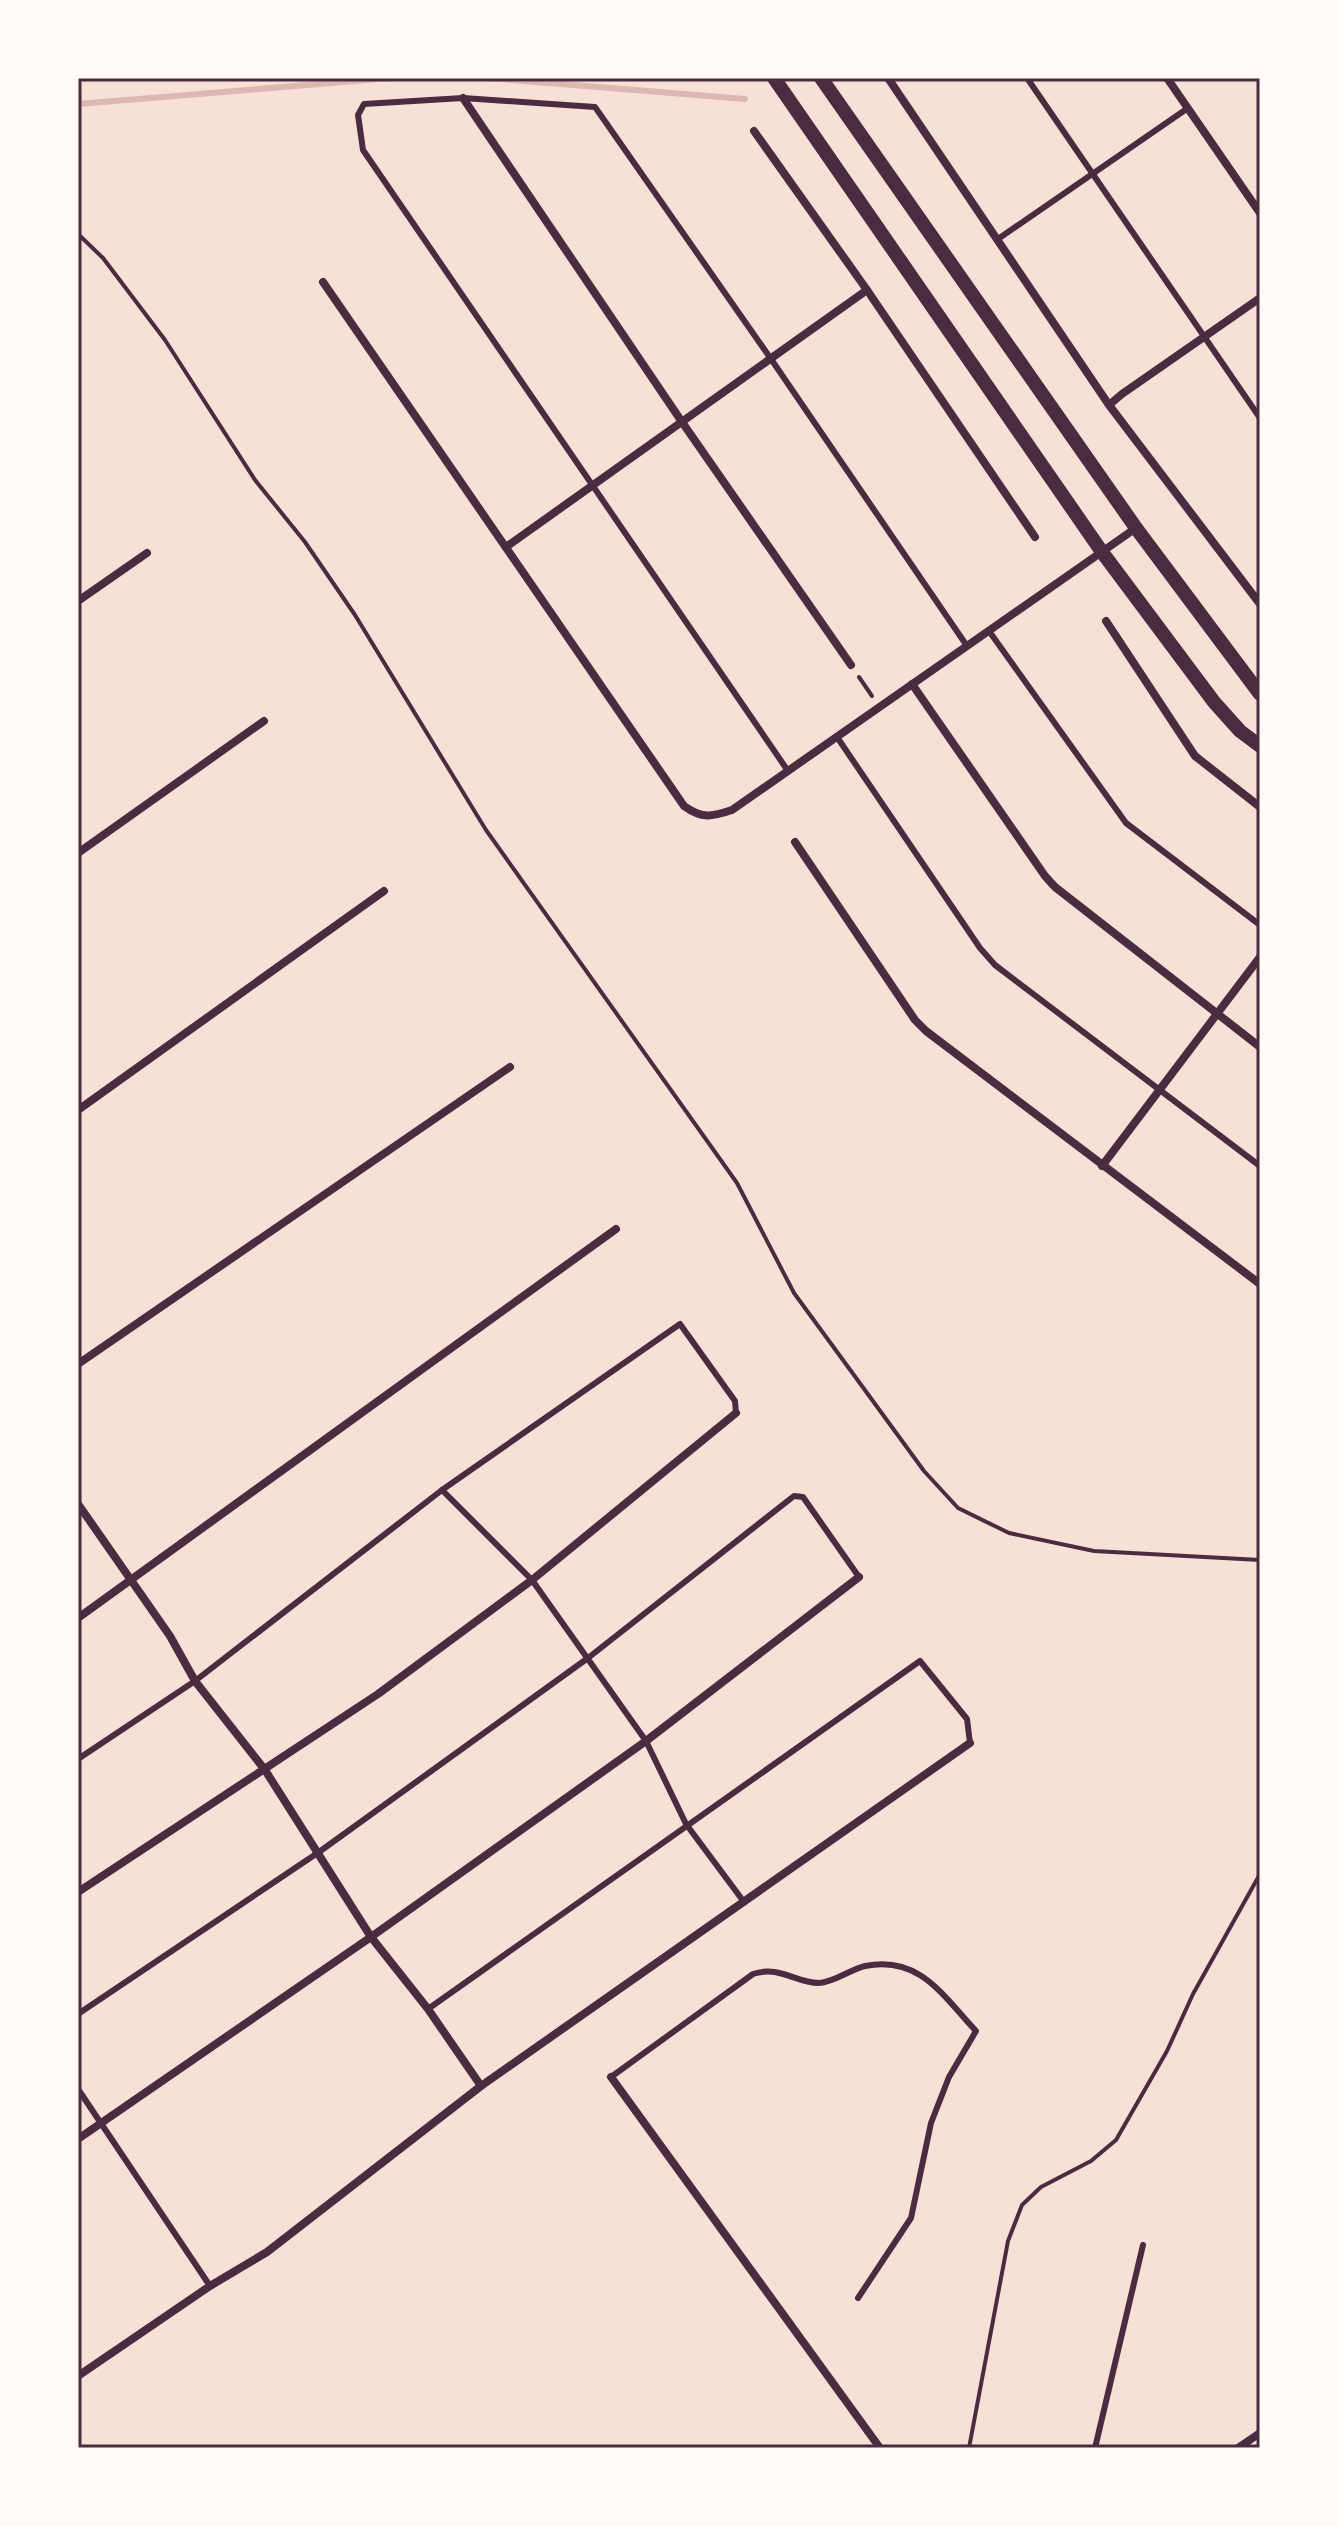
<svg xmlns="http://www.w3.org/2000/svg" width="1338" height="2526" font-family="Raleway,sans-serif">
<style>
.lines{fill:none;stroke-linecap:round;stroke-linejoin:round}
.stream{stroke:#dcb8b0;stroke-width:6}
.path{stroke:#4a2c40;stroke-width:4}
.service{stroke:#4a2c40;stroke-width:6}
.minor{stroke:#4a2c40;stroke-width:8}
.tertiary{stroke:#4a2c40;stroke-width:14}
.neatline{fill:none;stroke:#4a2c40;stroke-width:3}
</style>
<rect width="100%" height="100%" fill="#f7e1d7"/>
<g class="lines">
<g class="stream">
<path d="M488,78L745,99"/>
<path d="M78,104L391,78"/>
</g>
<g class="path">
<path d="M78,234L103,258L165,340L255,480L305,542L355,615L486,830L737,1183L794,1293L924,1471L958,1508L1009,1533L1094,1551L1260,1560"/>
<path d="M859,677L872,696"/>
<path d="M969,2448L1008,2241L1022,2205L1041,2187L1091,2161L1116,2140L1167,2051L1193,1994L1260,1874"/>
</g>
<g class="service">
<path d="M1027,78L1260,418"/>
<path d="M998,239L1188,108"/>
<path d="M989,631L1126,823L1260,925"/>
<path d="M837,737L980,948L995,965L1260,1166"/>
<path d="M788,771L363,150L358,115L364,104L463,98L595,107L771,359L967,646"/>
<path d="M442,1490L532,1580L646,1741L686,1824L744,1902"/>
<path d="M78,1759L195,1681L442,1490L680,1324L735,1401L736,1413"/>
<path d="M428,2009L920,1661L967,1719L970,1743"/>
<path d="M78,2014L319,1852L588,1658L794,1496L803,1497L859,1577"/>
<path d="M611,2077L753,1974C780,1965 795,1983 819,1983C835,1982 849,1970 865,1966C920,1955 943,1996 976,2031L949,2077L931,2123L911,2218L858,2298"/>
<path d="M78,2089L210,2286"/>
<path d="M1095,2448L1143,2245"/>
</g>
<g class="minor">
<path d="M888,78L1109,405L1260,604"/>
<path d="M1167,78L1260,213"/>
<path d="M463,98L682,422L851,665"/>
<path d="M754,131L867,290L1035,537"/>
<path d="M323,282L684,806C702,819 711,817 732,810L1136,528"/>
<path d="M1109,405L1122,394L1260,298"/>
<path d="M506,547L867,290"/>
<path d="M78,601L147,553"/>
<path d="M1106,621L1195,756L1260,807"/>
<path d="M912,684L1045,876L1055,887L1260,1047"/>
<path d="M795,842L915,1020L926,1031L1260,1284"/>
<path d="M78,853L264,721"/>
<path d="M78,1110L384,891"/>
<path d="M1102,1166L1260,957"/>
<path d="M78,1364L510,1067"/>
<path d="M78,1504L170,1636L195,1681L265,1770L371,1937L428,2009L481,2086"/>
<path d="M78,1618L616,1229"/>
<path d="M78,1892L378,1694L532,1580L736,1413"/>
<path d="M611,2077L880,2448"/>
<path d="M78,2139L371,1937L646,1741L859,1577"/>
<path d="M78,2376L210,2286L267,2252L481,2086L970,1743"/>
<path d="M1238,2448L1260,2433"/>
</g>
<g class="tertiary">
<path d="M774,78L1102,552L1214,702L1240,731L1260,746"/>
<path d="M821,78L1136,528L1260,694"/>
</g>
</g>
<rect width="1338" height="2526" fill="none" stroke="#fffaf5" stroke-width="160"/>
<rect x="80" y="80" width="1178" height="2366" class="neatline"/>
</svg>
